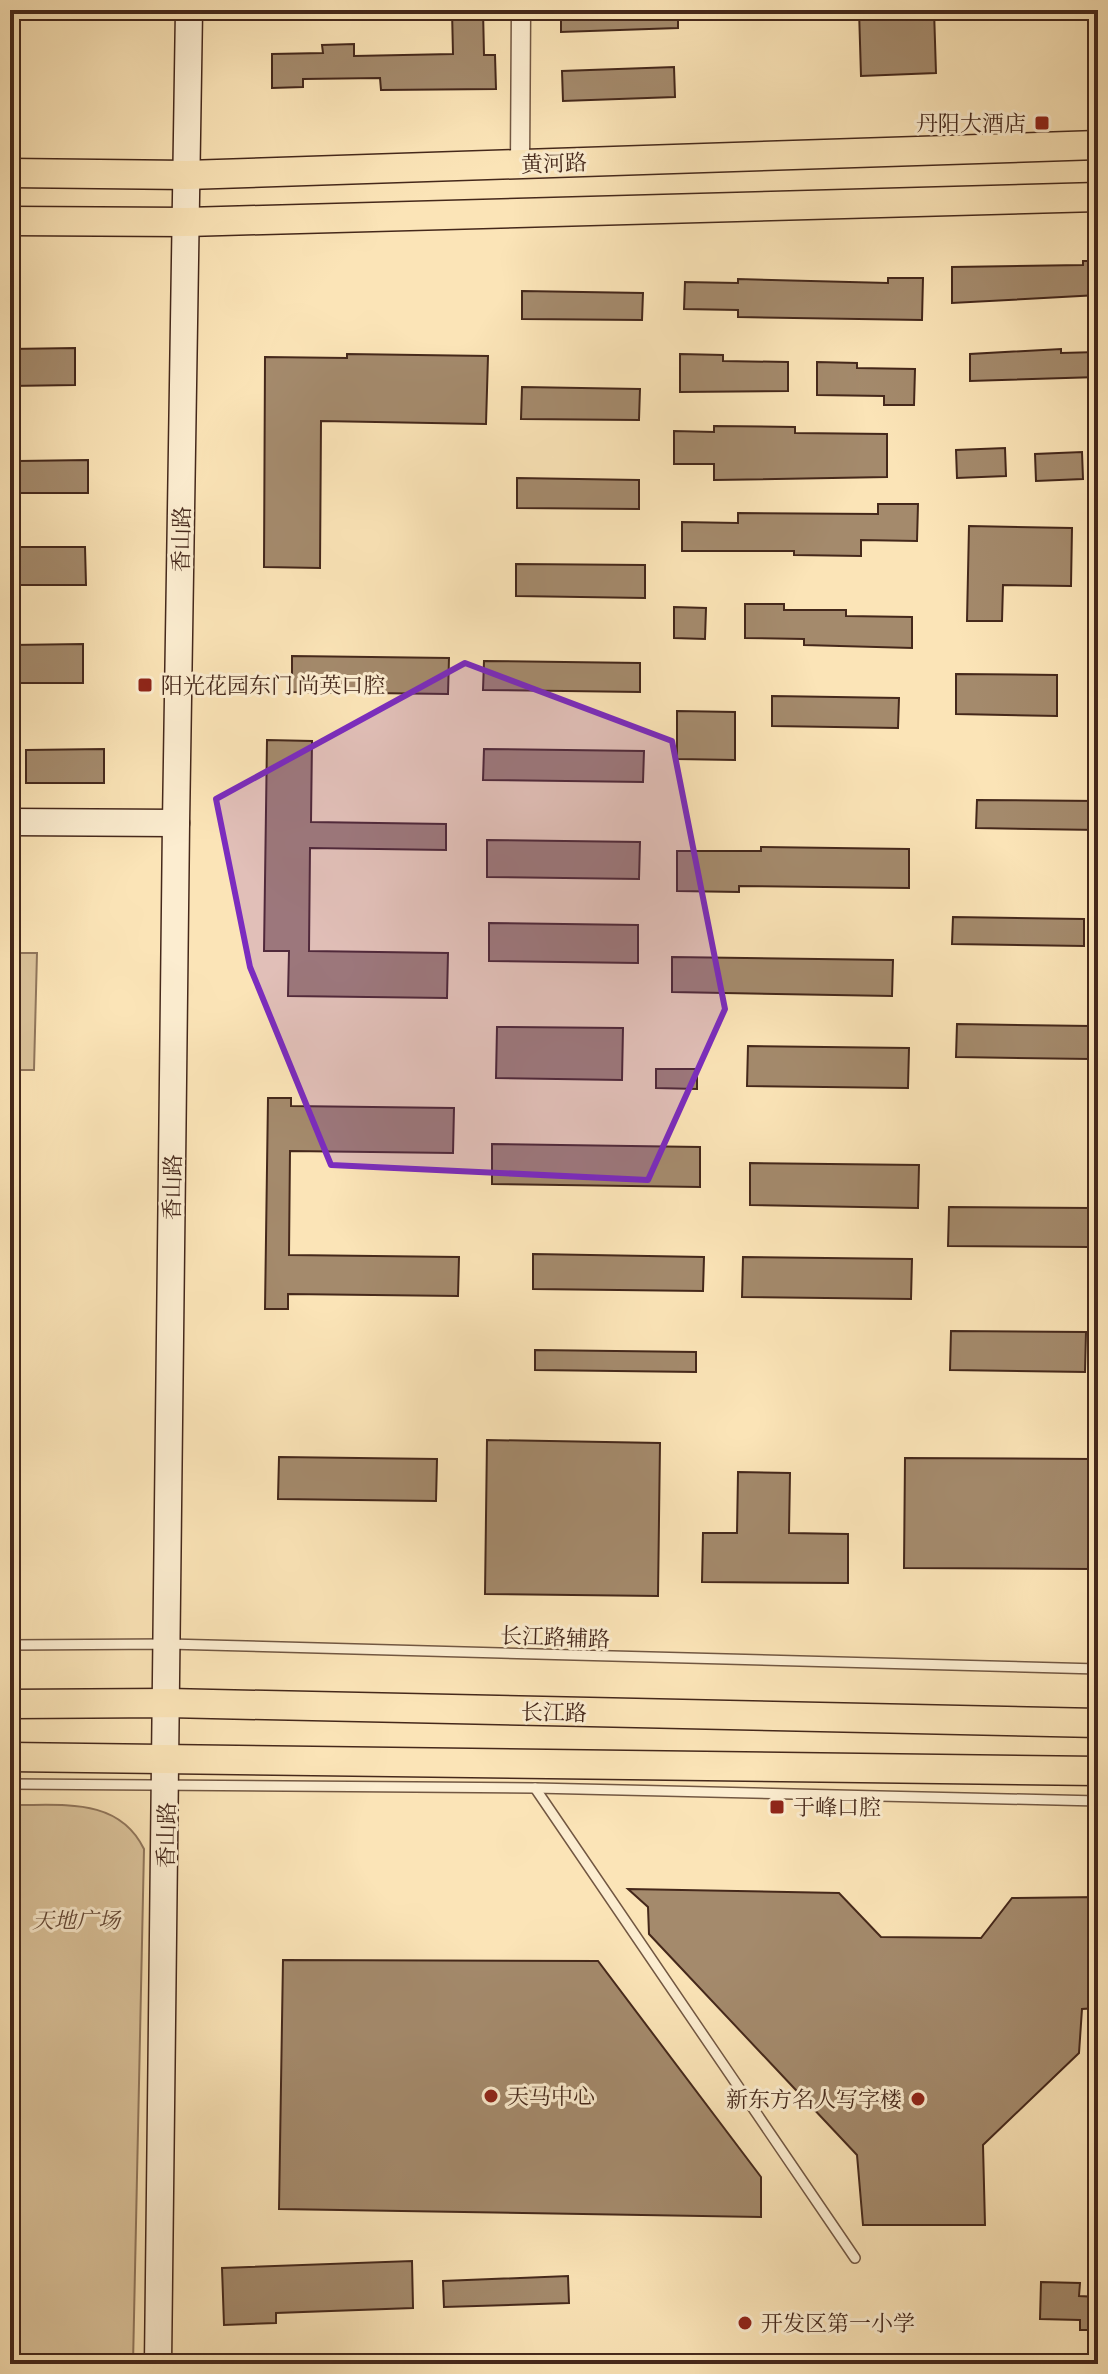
<svg xmlns="http://www.w3.org/2000/svg" width="1108" height="2374" font-family="Alegreya,'Noto Serif SC',serif">
<style>
.green{fill:#dcc49c;stroke:#90765c;stroke-width:2}
.building{fill:#a48a6c;stroke:#45281b;stroke-width:2}
.lines{fill:none;stroke-linecap:round;stroke-linejoin:round}
.lane-casing{stroke:#725742;stroke-width:12}
.street-casing{stroke:#725742;stroke-width:21}
.secondary-casing{stroke:#45281b;stroke-width:29}
.primary-casing{stroke:#45281b;stroke-width:31}
.lane{stroke:#fcedd0;stroke-width:9}
.street{stroke:#fcedd0;stroke-width:18}
.secondary{stroke:#fcedd0;stroke-width:26}
.primary{stroke:#fbe4b7;stroke-width:28}
.marked{fill:#7b2cbf;fill-opacity:0.2;stroke:#7b2cbf;stroke-width:6;stroke-linejoin:round}
.poi-dot{fill:#8f2418;stroke:#fcedd0;stroke-width:3}
.labels{text-anchor:middle;stroke-width:6;stroke-linejoin:round;paint-order:stroke}
.poi-label{font-size:22px;fill:#45281b;stroke:#fcedd0;text-anchor:start}
.street-label{font-size:22px;fill:#45281b;stroke:#fcedd0}
.park-label{font-size:22px;font-style:italic;fill:#634735;stroke:#fcedd0}
</style>
<rect width="100%" height="100%" fill="#fbe4b7"/>
<filter id="stains"><feTurbulence type="fractalNoise" baseFrequency=".0025" numOctaves="4"/><feColorMatrix values="0 0 0 0 .2 0 0 0 0 .09 0 0 0 0 .02 0 0 0 .5 -.17"/></filter>
<radialGradient id="worn" r=".72"><stop offset=".6" stop-color="#630" stop-opacity="0"/><stop offset="1" stop-color="#630" stop-opacity=".3"/></radialGradient>
<g class="green">
<path d="M10,953H37L34,1070H10Z"/>
<path d="M10,1805C61,1806 118,1796 144,1849L133,2364H10Z"/>
</g>
<g class="building">
<path d="M452,10H483L484,55H495L496,89L381,90L380,78L303,79V87L272,88V54L323,53L322,45L354,44V56L453,54Z"/>
<path d="M561,10H678V28L561,32Z"/>
<path d="M859,10H934L936,73L861,76Z"/>
<path d="M674,67L675,97L563,101L562,71Z"/>
<path d="M1083,261H1098V295L952,303V267L1083,265Z"/>
<path d="M888,278H923L922,320L738,317V310L684,309L685,282L738,283V279L888,283Z"/>
<path d="M522,291L643,293L642,320L522,319Z"/>
<path d="M75,348V385L10,386V349Z"/>
<path d="M1061,349V353L1098,352V377L970,381V354Z"/>
<path d="M347,354L488,356L486,424L321,421L320,568L264,567L265,357L347,358Z"/>
<path d="M680,354L723,355V361L788,362V391L680,392Z"/>
<path d="M817,362L857,363V368L915,369L914,405H884V396L817,395Z"/>
<path d="M522,387L640,389L639,420L521,419Z"/>
<path d="M714,426L795,427V433L887,434V477L714,480V464H674V431L714,432Z"/>
<path d="M1005,448L1006,476L957,478L956,450Z"/>
<path d="M1082,452L1083,479L1036,481L1035,454Z"/>
<path d="M88,460V493H20L19,461Z"/>
<path d="M517,478L639,480V509L517,508Z"/>
<path d="M878,504H918L917,541L861,540V556L794,555V551H682V522L738,523V513L878,514Z"/>
<path d="M969,526L1072,528L1071,586L1003,585L1002,621H967Z"/>
<path d="M18,547H85L86,585H18Z"/>
<path d="M516,564L645,565V598L516,596Z"/>
<path d="M745,604H784V610H846V616L912,617V648L804,645V639L745,638Z"/>
<path d="M674,607L706,608L705,639L674,638Z"/>
<path d="M83,644V683H12V645Z"/>
<path d="M292,656L449,658L448,694L292,692Z"/>
<path d="M484,661L640,663V692L483,690Z"/>
<path d="M956,674L1057,675V716L956,714Z"/>
<path d="M772,696L899,698L898,728L772,726Z"/>
<path d="M677,711L735,712V760L677,759Z"/>
<path d="M267,740L312,741L311,822L446,824V850L310,848L309,951L448,953L447,998L288,996L289,951H264Z"/>
<path d="M104,749V783H26V750Z"/>
<path d="M484,749L644,751L643,782L483,780Z"/>
<path d="M977,800L1098,801V830L976,828Z"/>
<path d="M487,840L640,842L639,879L487,877Z"/>
<path d="M761,847L909,849V888L739,886V892L677,891V851H761Z"/>
<path d="M953,917L1084,919V946L952,944Z"/>
<path d="M489,923L638,925V963L489,961Z"/>
<path d="M672,957L893,960L892,996L672,992Z"/>
<path d="M957,1024L1090,1026V1059L956,1057Z"/>
<path d="M497,1027L623,1028L622,1080L496,1078Z"/>
<path d="M748,1046L909,1048L908,1088L747,1086Z"/>
<path d="M656,1069H697V1089L656,1088Z"/>
<path d="M268,1098H291V1106L454,1108L453,1153L290,1151L289,1255L459,1257L458,1296L288,1294V1309H265Z"/>
<path d="M492,1144L700,1147V1187L492,1184Z"/>
<path d="M750,1163L919,1165L918,1208L750,1205Z"/>
<path d="M949,1207L1090,1208L1089,1247L948,1246Z"/>
<path d="M533,1254L704,1257L703,1291L533,1289Z"/>
<path d="M743,1257L912,1259L911,1299L742,1297Z"/>
<path d="M951,1331L1086,1332L1085,1372L950,1370Z"/>
<path d="M535,1350L696,1352V1372L535,1370Z"/>
<path d="M487,1440L660,1443L658,1596L485,1594Z"/>
<path d="M279,1457L437,1459L436,1501L278,1499Z"/>
<path d="M905,1458L1093,1459L1092,1569L904,1568Z"/>
<path d="M738,1472L790,1473L789,1533L848,1534V1583L702,1582L703,1533H737Z"/>
<path d="M628,1889L839,1893L881,1937L981,1938L1012,1898L1098,1897V2008L1082,2009L1079,2053L983,2145L985,2225H863L857,2155L649,1934L648,1907Z"/>
<path d="M283,1960L598,1961L761,2177V2217L279,2209Z"/>
<path d="M412,2261L413,2308L276,2313V2323L224,2325L222,2268Z"/>
<path d="M568,2276L569,2303L444,2307L443,2281Z"/>
<path d="M1041,2282L1080,2283L1079,2296L1098,2297V2330H1080V2320L1040,2319Z"/>
</g>
<g class="lines">
<defs>
<g id="lane">
<path d="M10,1645L168,1644L1098,1669"/>
<path d="M10,1784L535,1788L1098,1801"/>
<path d="M535,1788L855,2258"/>
</g>
<path id="street" d="M520,164L521,10"/>
<g id="secondary">
<path d="M10,822L176,823"/>
<path d="M158,2364L176,823L189,10"/>
</g>
<g id="primary">
<path d="M10,173L187,175L1098,145"/>
<path d="M10,221L187,222L1098,197"/>
<path d="M10,1704L168,1703L1098,1723"/>
<path d="M10,1757L1098,1771"/>
</g>
</defs>
<use href="#lane" class="lane-casing"/>
<use href="#street" class="street-casing"/>
<use href="#secondary" class="secondary-casing"/>
<use href="#primary" class="primary-casing"/>
<use href="#lane" class="lane"/>
<use href="#street" class="street"/>
<use href="#secondary" class="secondary"/>
<use href="#primary" class="primary"/>
</g>
<path class="marked" d="M465,663L672,741L725,1009L648,1180L331,1165L250,967L216,799Z"/>
<g class="poi-dot">
<rect x="1034" y="115" width="16" height="16" rx="4"/>
<rect x="137" y="677" width="16" height="16" rx="4"/>
<rect x="769" y="1799" width="16" height="16" rx="4"/>
<circle cx="491" cy="2096" r="8"/>
<circle cx="918" cy="2099" r="8"/>
<circle cx="745" cy="2323" r="8"/>
</g>
<g class="labels">
<g class="poi-label">
<text x="1026" y="131" text-anchor="end">丹阳大酒店</text>
<text x="161" y="693">阳光花园东门 尚英口腔</text>
<text x="793" y="1815">于峰口腔</text>
<text x="507" y="2104">天马中心</text>
<text x="902" y="2107" text-anchor="end">新东方名人写字楼</text>
<text x="761" y="2331">开发区第一小学</text>
</g>
<g class="street-label">
<text transform="translate(554 163) rotate(-2)" y="8">黄河路</text>
<text transform="translate(181 539) rotate(-89)" y="8">香山路</text>
<text transform="translate(172 1187) rotate(-89)" y="8">香山路</text>
<text transform="translate(555 1637) rotate(2)" y="8">长江路辅路</text>
<text transform="translate(554 1712) rotate(1)" y="8">长江路</text>
<text transform="translate(166 1835) rotate(-89)" y="8">香山路</text>
</g>
<g class="park-label">
<text x="76" y="1928">天地广场</text>
</g>
</g>
<rect width="1108" height="2374" fill="none" stroke="#fbe4b7" stroke-width="40"/>
<rect x="12" y="12" width="1084" height="2350" fill="none" stroke="#45281b" stroke-width="4"/>
<rect x="20" y="20" width="1068" height="2334" fill="none" stroke="#45281b" stroke-width="2"/>
<rect width="100%" height="100%" filter="url(#stains)"/>
<rect width="100%" height="100%" fill="url(#worn)"/>
</svg>
